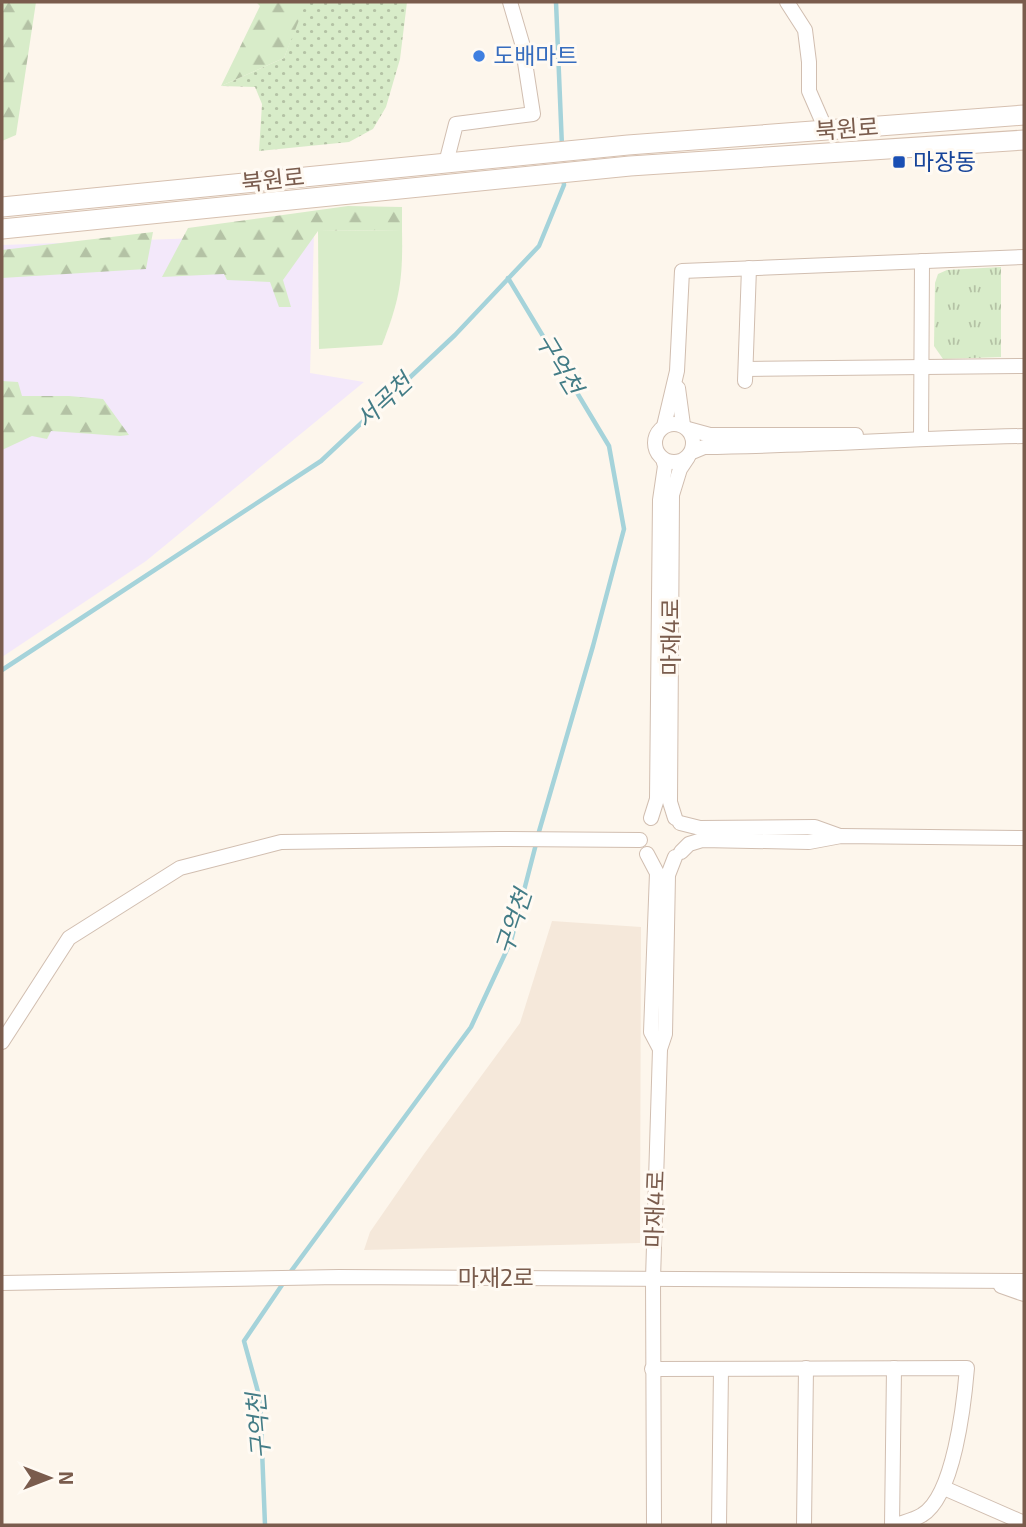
<svg xmlns="http://www.w3.org/2000/svg" width="1026" height="1527" font-family="'Exo 2','Noto Sans KR',sans-serif">
<defs>
<pattern id="grass-dots" width="8" height="8" patternUnits="userSpaceOnUse" patternTransform="scale(1.75)"><rect width="8" height="8" fill="#d8ecc9"/><path d="M2 2h.1M6 6h.1" fill="none" stroke="#b4c2a5" stroke-width="1.8" stroke-linecap="round"/></pattern>
<pattern id="forest-firs" width="22" height="20" patternUnits="userSpaceOnUse" patternTransform="scale(1.75)"><rect width="22" height="20" fill="#d8ecc9"/><path d="M5 1l3.5 6h-7zM16 11l3.5 6h-7z" fill="#b4c2a5"/></pattern>
<pattern id="park-tufts" width="24" height="20" patternUnits="userSpaceOnUse" patternTransform="scale(1.75)"><rect width="24" height="20" fill="#d8ecc9"/><path d="M3 7l-1-3M5 7V3M7 7l1-3M15 17l-1-3M17 17v-4M19 17l1-3" fill="none" stroke="#b4c2a5"/></pattern>
</defs>
<rect width="100%" height="100%" fill="#fdf6ec"/>
<path fill="#f5e8da" d="M 552,921 L 641,927 L 640,1243 L 364,1250 L 370,1232 L 424,1154 L 520,1023 Z"/>
<path fill="#f3e8fa" d="M 314,234 L 310,373 L 364,382 L 146,561 L 2,657 L 2,245 Z"/>
<path fill="url(#grass-dots)" d="M 305,2 L 407,2 L 400,59 L 386,107 L 373,129 L 349,142 L 259,151 L 262,104 L 255,87 L 221,86 L 284,58 Z"/>
<g fill="url(#forest-firs)">
<path d="M 2,2 L 36,2 L 16,135 L 2,141 Z"/>
<path d="M 256,2 L 305,2 L 305,5 L 284,58 L 221,86 L 260,6 Z"/>
<path d="M 348,206 L 402,207 L 402,230 L 318,231 L 283,280 L 291,307 L 279,307 L 270,282 L 227,280 L 224,274 L 162,277 L 188,228 Z"/>
<path d="M 153,232 L 146,269 L 2,278 L 2,250 Z"/>
<path d="M 2,381 L 18,382 L 22,396 L 69,396 L 103,399 L 129,435 L 120,436 L 51,431 L 47,439 L 32,436 L 2,450 Z"/>
</g>
<path fill="url(#park-tufts)" d="M 1001,267 L 1001,357 L 943,359 L 934,346 L 935,283 L 938,274 L 947,270 Z"/>
<path fill="#d8ecc9" d="M 402,230 C 403,279 400,299 382,345 L 319,349 L 318,231 Z"/>
<g fill="none" stroke-linecap="round" stroke-linejoin="round">
<g stroke="#a5d3da" stroke-width="4.5">
<path d="M 556,2 L 562,147"/>
<path d="M 508,278 L 609,446 L 624,529 L 593,646 L 538,835"/>
<path d="M 2,670 L 321,461 L 455,335 L 539,246 L 564,185 L 563,176"/>
<path d="M 289,1274 L 471,1027 L 511,941 L 536,844"/>
<path d="M 265,1525 L 260,1399 L 244,1341 L 284,1282"/>
</g>
<g stroke="#d1beb0" stroke-width="16">
<g id="street">
<path d="M 787,2 L 805,30 L 809,62 L 809,91 L 826,130"/>
<path d="M 446,163 L 456,124 L 533,114 L 522,43 L 510,2"/>
<path d="M 746,369 L 1024,366"/>
<path d="M 745,381 L 749,268"/>
<path d="M 678,388 L 683,425"/>
<circle cx="674" cy="443" r="19"/>
<path d="M 664,426 L 677,371 L 682,271 L 1024,257"/>
<path d="M 688,429 L 710,435 L 856,435"/>
<path d="M 921,438 L 922,261"/>
<path d="M 692,452 L 704,447 C 811,446 917,438 1024,436"/>
<path d="M 651,818 L 657,799 L 660,500 L 665,466 L 663,459"/>
<path d="M 675,818 L 670,802 L 672,495 L 680,469 L 688,457"/>
<path d="M 680,823 L 700,828 L 815,827 L 840,836"/>
<path d="M 681,852 L 689,844 L 702,840 L 809,842 L 841,836 L 1024,838"/>
<path d="M 647,854 L 657,873 L 651,1032 L 660,1049"/>
<path d="M 2,1042 L 69,938 L 180,868 L 281,842 L 499,839 L 640,840"/>
<path d="M 2,1283 L 339,1277 L 1024,1281"/>
<path d="M 1001,1286 L 1024,1294"/>
<path d="M 652,1369 L 967,1368 C 964,1404 954,1496 922,1515 C 914,1520 904,1522 896,1525"/>
<path d="M 944,1488 L 1024,1523"/>
<path d="M 654,1525 L 653,1279 L 660,1049 L 665,1034 L 668,875 L 675,857"/>
<path d="M 719,1525 L 721,1369"/>
<path d="M 804,1525 L 806,1368"/>
<path d="M 892,1525 L 894,1368"/>
</g>
</g>
<g stroke="#d6c0b0" stroke-width="21">
<g id="secondary">
<path d="M 2,207 L 628,145 L 1024,115"/>
<path d="M 2,229 L 630,166 L 1024,140"/>
<path d="M 1024,1525 L 1024,1524"/>
</g>
</g>
<use href="#street" stroke="#fff" stroke-width="14"/>
<use href="#secondary" stroke="#fff" stroke-width="19"/>
</g>
<circle fill="#3f7fe0" stroke="#fffaf3" stroke-width="2.5" cx="479" cy="56" r="7"/>
<rect fill="#1a4fb4" stroke="#fffaf3" stroke-width="2.5" x="892" y="155" width="14" height="14" rx="3.5"/>
<g text-anchor="middle" stroke-width="6" stroke-linejoin="round" paint-order="stroke">
<g font-size="23" fill="#366cbe" stroke="#fffaf3" text-anchor="start">
<text x="493" y="64">도배마트</text>
</g>
<g font-size="23" fill="#7a5c4d" stroke="#fffaf3">
<text transform="translate(847 129) rotate(-4)" y="8">북원로</text>
<text transform="translate(273 180) rotate(-6)" y="8">북원로</text>
<text transform="translate(671 637) rotate(-90)" y="8">마재4로</text>
<text transform="translate(655 1209) rotate(-88)" y="8">마재4로</text>
<text x="496" y="1286">마재2로</text>
</g>
<g font-size="23" fill="#164399" stroke="#fffaf3" text-anchor="start">
<text x="913" y="170">마장동</text>
</g>
<g font-size="24" font-style="italic" fill="#437c86" stroke="#fffaf3">
<text transform="translate(559 364) rotate(59)" y="8">구억천</text>
<text transform="translate(384 401) rotate(-43)" y="8">서곡천</text>
<text transform="translate(514 922) rotate(-72)" y="8">구억천</text>
<text transform="translate(259 1426) rotate(-95)" y="8">구억천</text>
</g>
</g>
<rect width="1026" height="1527" fill="none" stroke="#7a5c4d" stroke-width="7"/>
<g transform="translate(49 1478) rotate(90)" stroke="#fffaf3" stroke-width="5" paint-order="stroke">
<path d="M0-5L12 26L0 18L-12 26Z" fill="#7a5c4d"/>
<text y="-10" font-size="19" font-weight="bold" text-anchor="middle" fill="#7a5c4d">N</text>
</g>
</svg>
